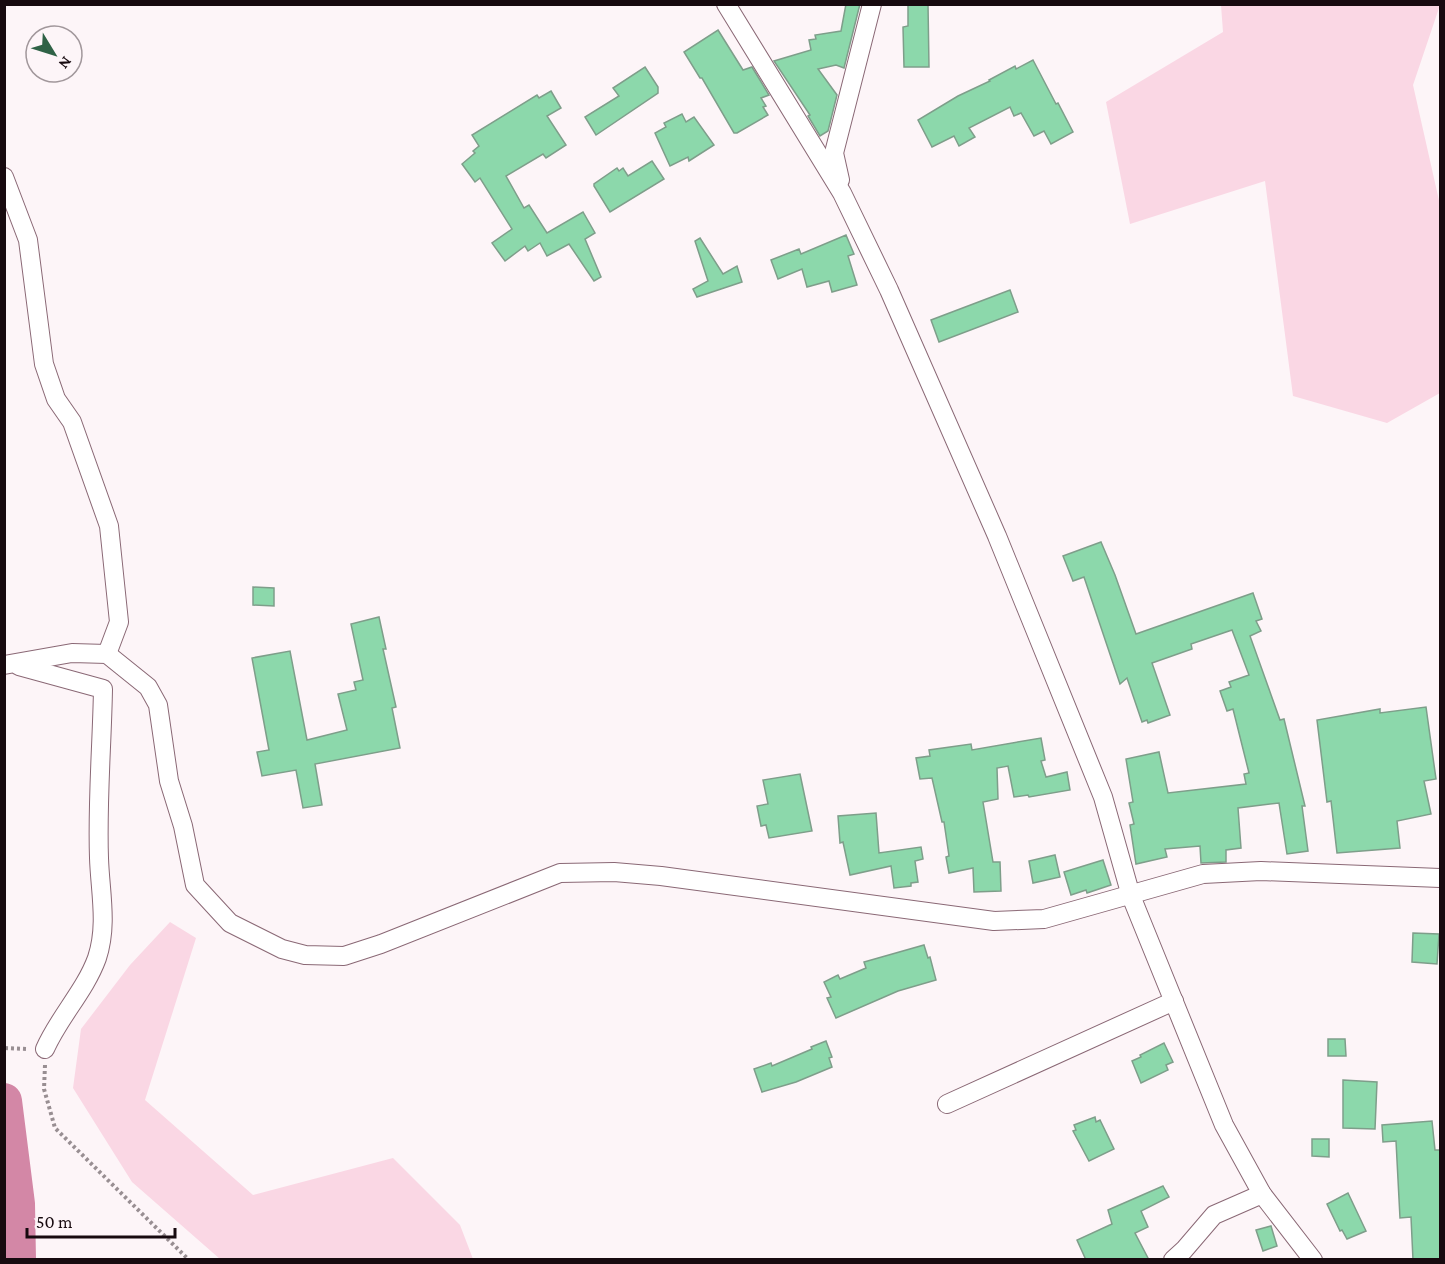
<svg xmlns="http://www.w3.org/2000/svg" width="1445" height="1264" font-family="'Crimson Pro',serif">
<rect width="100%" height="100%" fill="#fdf5f8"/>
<g fill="#fad7e4">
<path d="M 1221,5 L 1440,5 L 1413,85 L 1440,205 L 1440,393 L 1387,423 L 1293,396 L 1265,181 L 1130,224 L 1106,102 L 1223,32 Z"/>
<path d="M 170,922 L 196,938 L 145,1100 L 253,1195 L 393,1158 L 460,1225 L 473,1259 L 220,1259 L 132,1182 L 73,1088 L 81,1029 L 130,965 Z"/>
</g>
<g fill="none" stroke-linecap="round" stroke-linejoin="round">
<path stroke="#d387a6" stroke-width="36" d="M 4,1101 L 17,1204 L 18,1260"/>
</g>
<g fill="#8cd8ab" stroke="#7e9e8a" stroke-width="1.5">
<path d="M 846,4 L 860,4 L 844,68 L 836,65 L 818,69 L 837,95 L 828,131 L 820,136 L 808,116 L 810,115 L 774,61 L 811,50 L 809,40 L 816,39 L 815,35 L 841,31 Z"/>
<path d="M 908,4 L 928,4 L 929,67 L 904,67 L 903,27 L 908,26 Z"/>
<path d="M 718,30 L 743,70 L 752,67 L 769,95 L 761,98 L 766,106 L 763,107 L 768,115 L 737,133 L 734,133 L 702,78 L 700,78 L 684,52 Z"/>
<path d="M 1033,60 L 1056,104 L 1058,103 L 1073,132 L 1051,144 L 1044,131 L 1034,136 L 1021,113 L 1014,116 L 1010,107 L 969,128 L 975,137 L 959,146 L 954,136 L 932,147 L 918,120 L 958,96 L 990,81 L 989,80 L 1015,66 L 1016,69 Z"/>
<path d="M 645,67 L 658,87 L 658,93 L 596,135 L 585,117 L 619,96 L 613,88 Z"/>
<path d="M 551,91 L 561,108 L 547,116 L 566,145 L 546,158 L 543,154 L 506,176 L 524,208 L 529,205 L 547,233 L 583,212 L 595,233 L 585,239 L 601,277 L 594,281 L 569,244 L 547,256 L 540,243 L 528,251 L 525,246 L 505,261 L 492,243 L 512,229 L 480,178 L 475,182 L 462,164 L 475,153 L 473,151 L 479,146 L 472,135 L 537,95 L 539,98 Z"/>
<path d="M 682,114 L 686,122 L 694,117 L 714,145 L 689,161 L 688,157 L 670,166 L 655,133 L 666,127 L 664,123 Z"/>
<path d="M 652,161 L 664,179 L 610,212 L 594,186 L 594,184 L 617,168 L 619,171 L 623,168 L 628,176 Z"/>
<path d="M 846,235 L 854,254 L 848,256 L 857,285 L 832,292 L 829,281 L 807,287 L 802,269 L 778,279 L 771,260 L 799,249 L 801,254 Z"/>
<path d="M 700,238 L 723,274 L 737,266 L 742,282 L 697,297 L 693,289 L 708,281 L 695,241 Z"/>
<path d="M 1010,290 L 1018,312 L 939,342 L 931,320 Z"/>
<path d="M 1101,542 L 1115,575 L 1136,634 L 1253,593 L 1262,619 L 1256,621 L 1261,631 L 1250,636 L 1280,720 L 1284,719 L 1305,806 L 1302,806 L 1308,851 L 1287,854 L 1279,803 L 1238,808 L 1241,848 L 1226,850 L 1226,862 L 1201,863 L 1200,846 L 1165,849 L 1167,857 L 1136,864 L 1130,825 L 1134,824 L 1129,803 L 1133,802 L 1126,759 L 1159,752 L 1168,793 L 1246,784 L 1244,774 L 1249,773 L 1233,709 L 1227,711 L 1220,691 L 1231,687 L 1229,682 L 1249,675 L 1232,630 L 1191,644 L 1192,649 L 1152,663 L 1170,715 L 1148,723 L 1147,720 L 1142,722 L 1127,678 L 1120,684 L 1084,577 L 1073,581 L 1063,556 Z"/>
<path d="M 253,587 L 274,588 L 274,606 L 253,605 Z"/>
<path d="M 379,617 L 386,649 L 383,649 L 396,707 L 392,708 L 400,748 L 315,764 L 322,805 L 303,808 L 296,770 L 262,776 L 257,752 L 269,750 L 252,658 L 290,651 L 307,740 L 347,730 L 338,694 L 356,690 L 354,682 L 363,680 L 351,624 Z"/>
<path d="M 1426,707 L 1436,779 L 1424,781 L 1431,814 L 1397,821 L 1400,848 L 1337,853 L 1331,801 L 1327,802 L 1317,720 L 1380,709 L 1380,713 Z"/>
<path d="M 1041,738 L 1045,760 L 1041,761 L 1046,777 L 1067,772 L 1070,790 L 1029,797 L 1028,795 L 1014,797 L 1008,766 L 997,768 L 998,799 L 983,802 L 993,862 L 1000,862 L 1001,891 L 974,892 L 973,868 L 949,873 L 946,857 L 949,856 L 944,822 L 942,822 L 932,778 L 920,779 L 916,758 L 930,756 L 929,750 L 971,744 L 972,750 Z"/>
<path d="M 800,774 L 812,831 L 769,838 L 766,825 L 761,826 L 757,806 L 768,804 L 763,780 Z"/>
<path d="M 876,813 L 879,853 L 921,847 L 923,859 L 915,861 L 918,882 L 911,883 L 911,886 L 894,888 L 891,866 L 850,875 L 843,842 L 840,843 L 838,816 Z"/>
<path d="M 1055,855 L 1060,877 L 1033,883 L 1029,861 Z"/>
<path d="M 1103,860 L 1111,885 L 1087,893 L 1086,890 L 1071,895 L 1064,872 Z"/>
<path d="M 1413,933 L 1439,934 L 1437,964 L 1412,962 Z"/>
<path d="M 924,945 L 928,958 L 930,957 L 936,980 L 898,991 L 836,1018 L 827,998 L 831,997 L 824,982 L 838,975 L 840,979 L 866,968 L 864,962 Z"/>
<path d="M 1328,1039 L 1345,1039 L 1346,1056 L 1328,1056 Z"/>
<path d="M 826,1041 L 832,1057 L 829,1058 L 832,1067 L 796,1082 L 762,1092 L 754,1069 L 771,1063 L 772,1066 L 812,1049 L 811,1047 Z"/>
<path d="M 1164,1043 L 1173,1062 L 1166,1065 L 1168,1070 L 1141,1083 L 1132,1061 L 1141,1057 L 1140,1055 Z"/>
<path d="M 1343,1080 L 1377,1082 L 1375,1129 L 1343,1128 Z"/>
<path d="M 1095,1117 L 1096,1122 L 1100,1120 L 1114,1149 L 1089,1161 L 1073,1131 L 1076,1130 L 1074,1125 Z"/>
<path d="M 1432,1121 L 1435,1150 L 1440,1150 L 1440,1260 L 1413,1260 L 1411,1217 L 1400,1218 L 1396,1141 L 1383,1142 L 1382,1125 Z"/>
<path d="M 1312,1139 L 1329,1139 L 1329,1157 L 1312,1156 Z"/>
<path d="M 1163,1186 L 1169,1197 L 1141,1211 L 1148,1227 L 1135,1233 L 1149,1260 L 1086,1260 L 1077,1240 L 1112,1224 L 1108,1210 Z"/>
<path d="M 1348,1193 L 1366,1231 L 1347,1239 L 1342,1230 L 1340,1231 L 1327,1204 Z"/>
<path d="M 1271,1226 L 1277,1246 L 1263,1251 L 1256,1230 Z"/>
</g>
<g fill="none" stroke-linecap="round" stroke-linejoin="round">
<g stroke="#8a6875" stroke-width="20">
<g id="street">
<path d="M 726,4 L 842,193 L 889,290 L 997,536 L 1103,797 L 1131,896 L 1224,1125 L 1262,1194 L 1313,1260"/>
<path d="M 4,177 L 28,240 L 44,364 L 56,399 L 72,422 L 109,526 L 119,622 L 107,654"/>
<path d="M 840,180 L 834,153 L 872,4"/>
<path d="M 4,665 L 72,653 L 107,654 L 148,687 L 158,705 L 169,781 L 183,826 L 195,885 L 230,923 L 282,949 L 305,955 L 344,956 L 381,944 L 560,873 L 614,872 L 661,876 L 994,921 L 1044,919 L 1203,874 L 1261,871 L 1440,878"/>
<path d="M 19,666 L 103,689 C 102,745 97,802 99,858 C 100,891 108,925 97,958 C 85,991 59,1017 45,1049"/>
<path d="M 947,1104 L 1174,1001"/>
<path d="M 1173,1260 L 1184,1250 L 1214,1215 L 1262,1194"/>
</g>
</g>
<g stroke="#988e92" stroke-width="4" stroke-dasharray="3 3" stroke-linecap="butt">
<path d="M 5,1048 L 27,1049"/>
<path d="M 45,1065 L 44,1089 L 55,1128 L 189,1260"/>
</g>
<use href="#street" stroke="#fff" stroke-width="18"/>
</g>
<rect width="1445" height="1264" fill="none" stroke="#170a0f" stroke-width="12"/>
<g transform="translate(54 54) rotate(128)"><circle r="28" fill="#fdf5f8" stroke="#a1979b" stroke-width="1.5"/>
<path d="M0-4.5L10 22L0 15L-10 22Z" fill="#2f6246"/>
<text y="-9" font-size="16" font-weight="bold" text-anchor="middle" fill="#170a0f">N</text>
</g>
<path d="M27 1228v9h148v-9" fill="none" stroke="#170a0f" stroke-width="3"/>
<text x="36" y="1228" font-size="18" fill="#170a0f" stroke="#fdf5f8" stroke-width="4.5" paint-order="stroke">50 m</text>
</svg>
